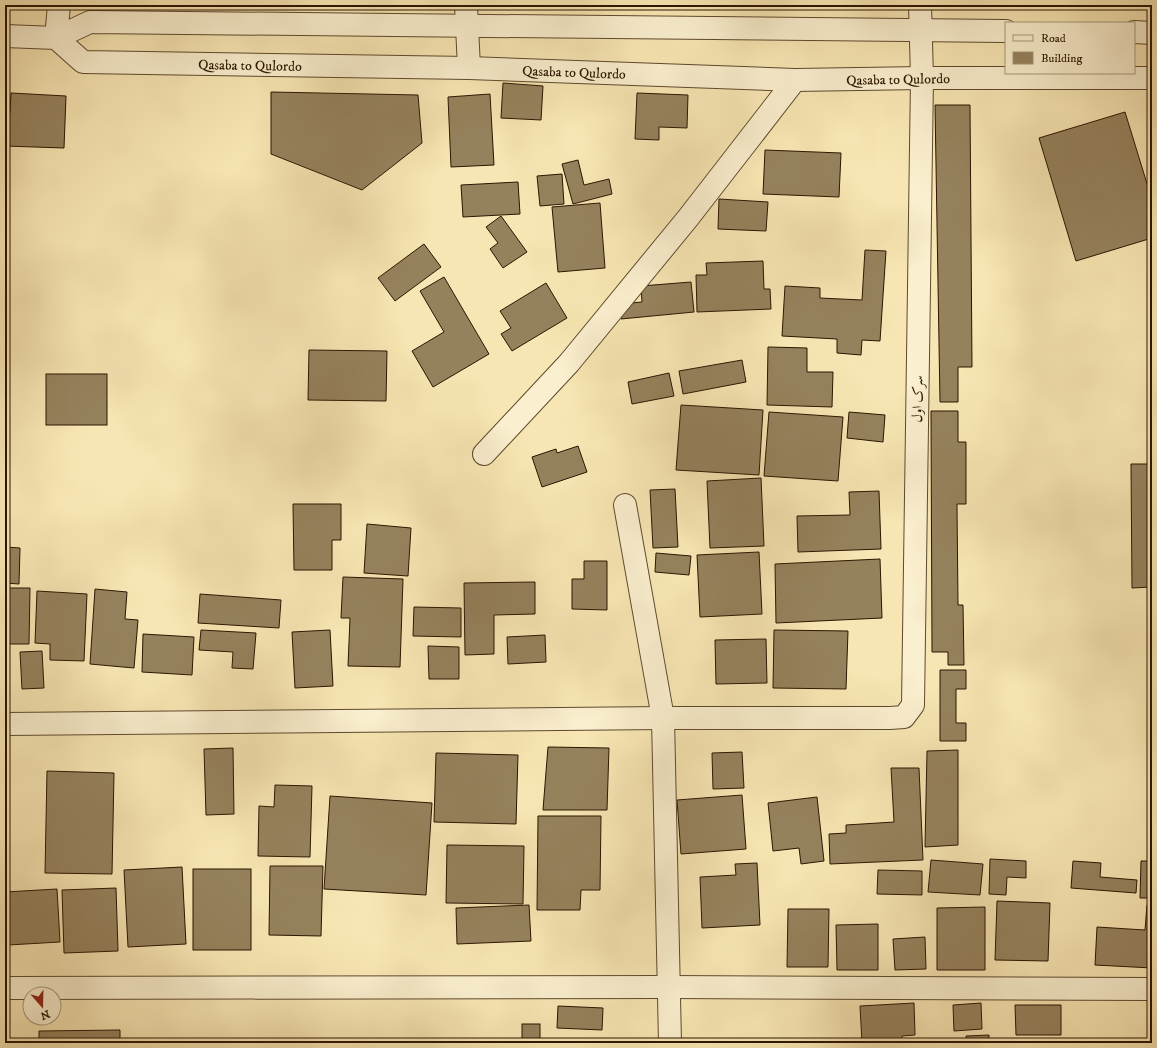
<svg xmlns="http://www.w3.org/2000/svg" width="1157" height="1048" font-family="'IM FELL DW Pica',Amiri,serif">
<rect width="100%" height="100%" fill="#f7e6b3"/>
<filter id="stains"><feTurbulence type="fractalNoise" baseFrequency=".005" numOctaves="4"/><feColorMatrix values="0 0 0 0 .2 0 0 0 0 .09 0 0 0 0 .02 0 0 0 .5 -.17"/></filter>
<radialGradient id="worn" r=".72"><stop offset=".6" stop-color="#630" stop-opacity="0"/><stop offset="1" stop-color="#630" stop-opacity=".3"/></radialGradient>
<g fill="#95825d" stroke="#2b1500">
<path d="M 503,83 L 543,86 L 541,120 L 501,118 Z"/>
<path d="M 271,92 L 418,95 L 422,143 L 362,190 L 271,154 Z"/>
<path d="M 11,93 L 66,96 L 64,148 L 5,146 L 5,113 L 10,113 Z"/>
<path d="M 637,93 L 688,95 L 687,128 L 659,127 L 659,140 L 635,139 Z"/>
<path d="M 490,94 L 494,165 L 451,167 L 448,97 Z"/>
<path d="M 935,105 L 970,105 L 972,367 L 958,367 L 958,402 L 940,402 Z"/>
<path d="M 1125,112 L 1152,200 L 1152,238 L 1076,261 L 1039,138 Z"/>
<path d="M 765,150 L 841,153 L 839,197 L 763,194 Z"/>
<path d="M 578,160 L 584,185 L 609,179 L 612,194 L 573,204 L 562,164 Z"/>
<path d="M 562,174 L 564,204 L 540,206 L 537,176 Z"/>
<path d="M 518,182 L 520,214 L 463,217 L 461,185 Z"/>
<path d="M 719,199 L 768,202 L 766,231 L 718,229 Z"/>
<path d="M 600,203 L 605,268 L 558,272 L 552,207 Z"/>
<path d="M 501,216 L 527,252 L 503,268 L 490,249 L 498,243 L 486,227 Z"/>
<path d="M 424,244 L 441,267 L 395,301 L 378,278 Z"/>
<path d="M 865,250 L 886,251 L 880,341 L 862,340 L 861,355 L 837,353 L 837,339 L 782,336 L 785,286 L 820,288 L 820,298 L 862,300 Z"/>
<path d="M 763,261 L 764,289 L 770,289 L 771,309 L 697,312 L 696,275 L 707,275 L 706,263 Z"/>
<path d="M 444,277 L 489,354 L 433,387 L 412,351 L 444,332 L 420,291 Z"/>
<path d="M 691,282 L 694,312 L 621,319 L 619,304 L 642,302 L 641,286 Z"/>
<path d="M 546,283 L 567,318 L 512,351 L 501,334 L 511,328 L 500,311 Z"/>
<path d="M 768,347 L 807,348 L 807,372 L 833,372 L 832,407 L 767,405 Z"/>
<path d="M 309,350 L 387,351 L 386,401 L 308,400 Z"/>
<path d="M 742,360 L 746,382 L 683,394 L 679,371 Z"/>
<path d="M 669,373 L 674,396 L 632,404 L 628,382 Z"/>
<rect x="46" y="374" width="61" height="51"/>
<path d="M 681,405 L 763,410 L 759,475 L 676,470 Z"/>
<path d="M 931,411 L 958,411 L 958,442 L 966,442 L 966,504 L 957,504 L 958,605 L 963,605 L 964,665 L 948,665 L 948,652 L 932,652 Z"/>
<path d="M 769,412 L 843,417 L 838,481 L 764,476 Z"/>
<path d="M 849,412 L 885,415 L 883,442 L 847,438 Z"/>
<path d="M 578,446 L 587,472 L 542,487 L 532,457 L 556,449 L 557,453 Z"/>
<path d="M 1131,464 L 1152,464 L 1152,587 L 1132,588 Z"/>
<path d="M 761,478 L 764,546 L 710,548 L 707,481 Z"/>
<path d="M 675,489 L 678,547 L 653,548 L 650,490 Z"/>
<path d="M 879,491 L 881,549 L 798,552 L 797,516 L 850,515 L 849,492 Z"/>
<path d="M 293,504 L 341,504 L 341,540 L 332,540 L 332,570 L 294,570 Z"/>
<path d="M 367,524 L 411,528 L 408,576 L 364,573 Z"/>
<path d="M 5,547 L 20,548 L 19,584 L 5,583 Z"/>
<path d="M 759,552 L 762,614 L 700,617 L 697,555 Z"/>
<path d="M 656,553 L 691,556 L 689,575 L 655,572 Z"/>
<path d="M 880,559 L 882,618 L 776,623 L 775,564 Z"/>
<path d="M 584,561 L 607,561 L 607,610 L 572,609 L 572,579 L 584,579 Z"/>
<path d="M 343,577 L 403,579 L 400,667 L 348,666 L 350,618 L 341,618 Z"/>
<path d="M 535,582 L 535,614 L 494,615 L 494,654 L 465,655 L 464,583 Z"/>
<path d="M 5,588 L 30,588 L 29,644 L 5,644 Z"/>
<path d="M 95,589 L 127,592 L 125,619 L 138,620 L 134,668 L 90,664 Z"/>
<path d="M 37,591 L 87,594 L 84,661 L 50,660 L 50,644 L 35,643 Z"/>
<path d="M 200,594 L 281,600 L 279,628 L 198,623 Z"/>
<path d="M 414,607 L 461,608 L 461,637 L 413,636 Z"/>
<path d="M 201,630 L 256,633 L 253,669 L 232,668 L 233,652 L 199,650 Z"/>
<path d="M 330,630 L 333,686 L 295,688 L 292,632 Z"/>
<path d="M 774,630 L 848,631 L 846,689 L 773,688 Z"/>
<path d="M 143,634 L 194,637 L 192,675 L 142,672 Z"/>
<path d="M 545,635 L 546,662 L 508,664 L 507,637 Z"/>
<path d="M 766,639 L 767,683 L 716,684 L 715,640 Z"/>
<path d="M 428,646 L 459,647 L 459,679 L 429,679 Z"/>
<path d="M 42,651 L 44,688 L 22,689 L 20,652 Z"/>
<path d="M 940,670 L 966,670 L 966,689 L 956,689 L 956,723 L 966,723 L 966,741 L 940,741 Z"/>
<path d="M 548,747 L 609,748 L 607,810 L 543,810 Z"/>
<path d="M 233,748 L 234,814 L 206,815 L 204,749 Z"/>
<path d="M 958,750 L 958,845 L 925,847 L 927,751 Z"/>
<path d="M 742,752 L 744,788 L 713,789 L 712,753 Z"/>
<path d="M 436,753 L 518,755 L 516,824 L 434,822 Z"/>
<path d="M 891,768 L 919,768 L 923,860 L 830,864 L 829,834 L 846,833 L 846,825 L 894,822 Z"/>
<path d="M 47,771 L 114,773 L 112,874 L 45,873 Z"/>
<path d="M 275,785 L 312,786 L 310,857 L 258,856 L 259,806 L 274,807 Z"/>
<path d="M 742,795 L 746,849 L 681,854 L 677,800 Z"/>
<path d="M 330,796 L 432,803 L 426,895 L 324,889 Z"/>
<path d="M 817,797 L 824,861 L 801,864 L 799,848 L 773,851 L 768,803 Z"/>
<path d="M 538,816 L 601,816 L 600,890 L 581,890 L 580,910 L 537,910 Z"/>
<path d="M 447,845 L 524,846 L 523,904 L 446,903 Z"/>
<path d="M 990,859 L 1026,861 L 1026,878 L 1007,877 L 1006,895 L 989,894 Z"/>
<path d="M 931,860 L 983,864 L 980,895 L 928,892 Z"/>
<path d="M 1073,861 L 1101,863 L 1100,877 L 1137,880 L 1136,893 L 1071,888 Z"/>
<path d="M 1141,861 L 1152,861 L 1152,898 L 1140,898 Z"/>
<path d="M 757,863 L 760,925 L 702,928 L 700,877 L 736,875 L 735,864 Z"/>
<path d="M 270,866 L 323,866 L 321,936 L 269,935 Z"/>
<path d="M 182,867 L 186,944 L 128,947 L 124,870 Z"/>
<rect x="193" y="869" width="58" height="81"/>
<path d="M 878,870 L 922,871 L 922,895 L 877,894 Z"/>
<path d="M 116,888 L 118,951 L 64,953 L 62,890 Z"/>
<path d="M 57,889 L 60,942 L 8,945 L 5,892 Z"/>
<path d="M 997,901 L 1050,903 L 1048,961 L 995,960 Z"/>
<path d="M 529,905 L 531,941 L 457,944 L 456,908 Z"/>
<path d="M 1147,905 L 1152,905 L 1152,968 L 1095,965 L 1097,927 L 1145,930 Z"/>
<path d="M 985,907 L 985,970 L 937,970 L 937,908 Z"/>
<path d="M 788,909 L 829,909 L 828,967 L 787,967 Z"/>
<path d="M 878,924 L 878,970 L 837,970 L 836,925 Z"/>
<path d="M 925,937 L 926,969 L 895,970 L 893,939 Z"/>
<path d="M 914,1003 L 915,1035 L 902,1036 L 902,1043 L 862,1043 L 860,1006 Z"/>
<path d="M 981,1003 L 982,1029 L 954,1031 L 953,1005 Z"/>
<path d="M 1015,1005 L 1061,1005 L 1061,1035 L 1016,1035 Z"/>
<path d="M 558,1006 L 603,1008 L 602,1030 L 557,1028 Z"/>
<rect x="522" y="1024" width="18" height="19"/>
<path d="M 120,1030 L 120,1043 L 39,1043 L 39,1031 Z"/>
<path d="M 989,1035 L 989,1043 L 966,1043 L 966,1036 Z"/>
</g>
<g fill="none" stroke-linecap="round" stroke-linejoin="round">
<g stroke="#5e492d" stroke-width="24">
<g id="minor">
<path d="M 466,5 L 469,68"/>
<path d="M 1134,32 L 1152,33"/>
<path d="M 5,36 L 56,38 L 83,62 L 469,68 L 795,80 L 922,78 L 1152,78"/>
<path d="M 56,38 L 90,22 L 1006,31"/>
<path d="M 56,38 L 59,5"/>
<path d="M 484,454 L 569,363 L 688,218 L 795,80"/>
<path d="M 625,505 L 663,718 L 670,1043"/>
<path d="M 5,724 L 663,718 L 890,718 L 904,717 L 913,705 L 922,78 L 920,5"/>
<path d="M 5,988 L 669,987 L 1152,989"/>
</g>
</g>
<use href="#minor" stroke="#faefce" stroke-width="22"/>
</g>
<g text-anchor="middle" stroke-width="3" stroke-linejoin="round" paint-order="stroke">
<g font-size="14" fill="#2b1500" stroke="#faefce">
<text transform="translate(250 65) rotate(1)" y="5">Qasaba to Qulordo</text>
<text transform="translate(574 72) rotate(2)" y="5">Qasaba to Qulordo</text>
<text transform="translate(898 79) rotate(-1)" y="5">Qasaba to Qulordo</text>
<text transform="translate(917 399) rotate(-89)" y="5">سرک اول</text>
</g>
</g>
<rect width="1157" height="1048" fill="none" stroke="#f7e6b3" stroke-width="20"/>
<rect x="6" y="6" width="1145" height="1036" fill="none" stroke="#2b1500" stroke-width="2"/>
<rect x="10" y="10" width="1137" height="1028" fill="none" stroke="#2b1500"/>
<rect x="1005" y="22" width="130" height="52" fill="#faefce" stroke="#a7987c"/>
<rect x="1013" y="35" width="20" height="6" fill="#faefce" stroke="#a7987c"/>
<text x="1041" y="42" font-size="12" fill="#2b1500">Road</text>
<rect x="1013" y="52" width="20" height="12" fill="#95825d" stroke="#a7987c"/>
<text x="1041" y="62" font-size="12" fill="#2b1500">Building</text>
<g transform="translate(42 1006) rotate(160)"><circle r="19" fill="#faefce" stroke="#a7987c"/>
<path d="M0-3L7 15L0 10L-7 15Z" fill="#8f2418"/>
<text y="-6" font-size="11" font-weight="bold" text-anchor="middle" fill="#2b1500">N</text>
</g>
<rect width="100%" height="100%" filter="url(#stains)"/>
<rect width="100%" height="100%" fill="url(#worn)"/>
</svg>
